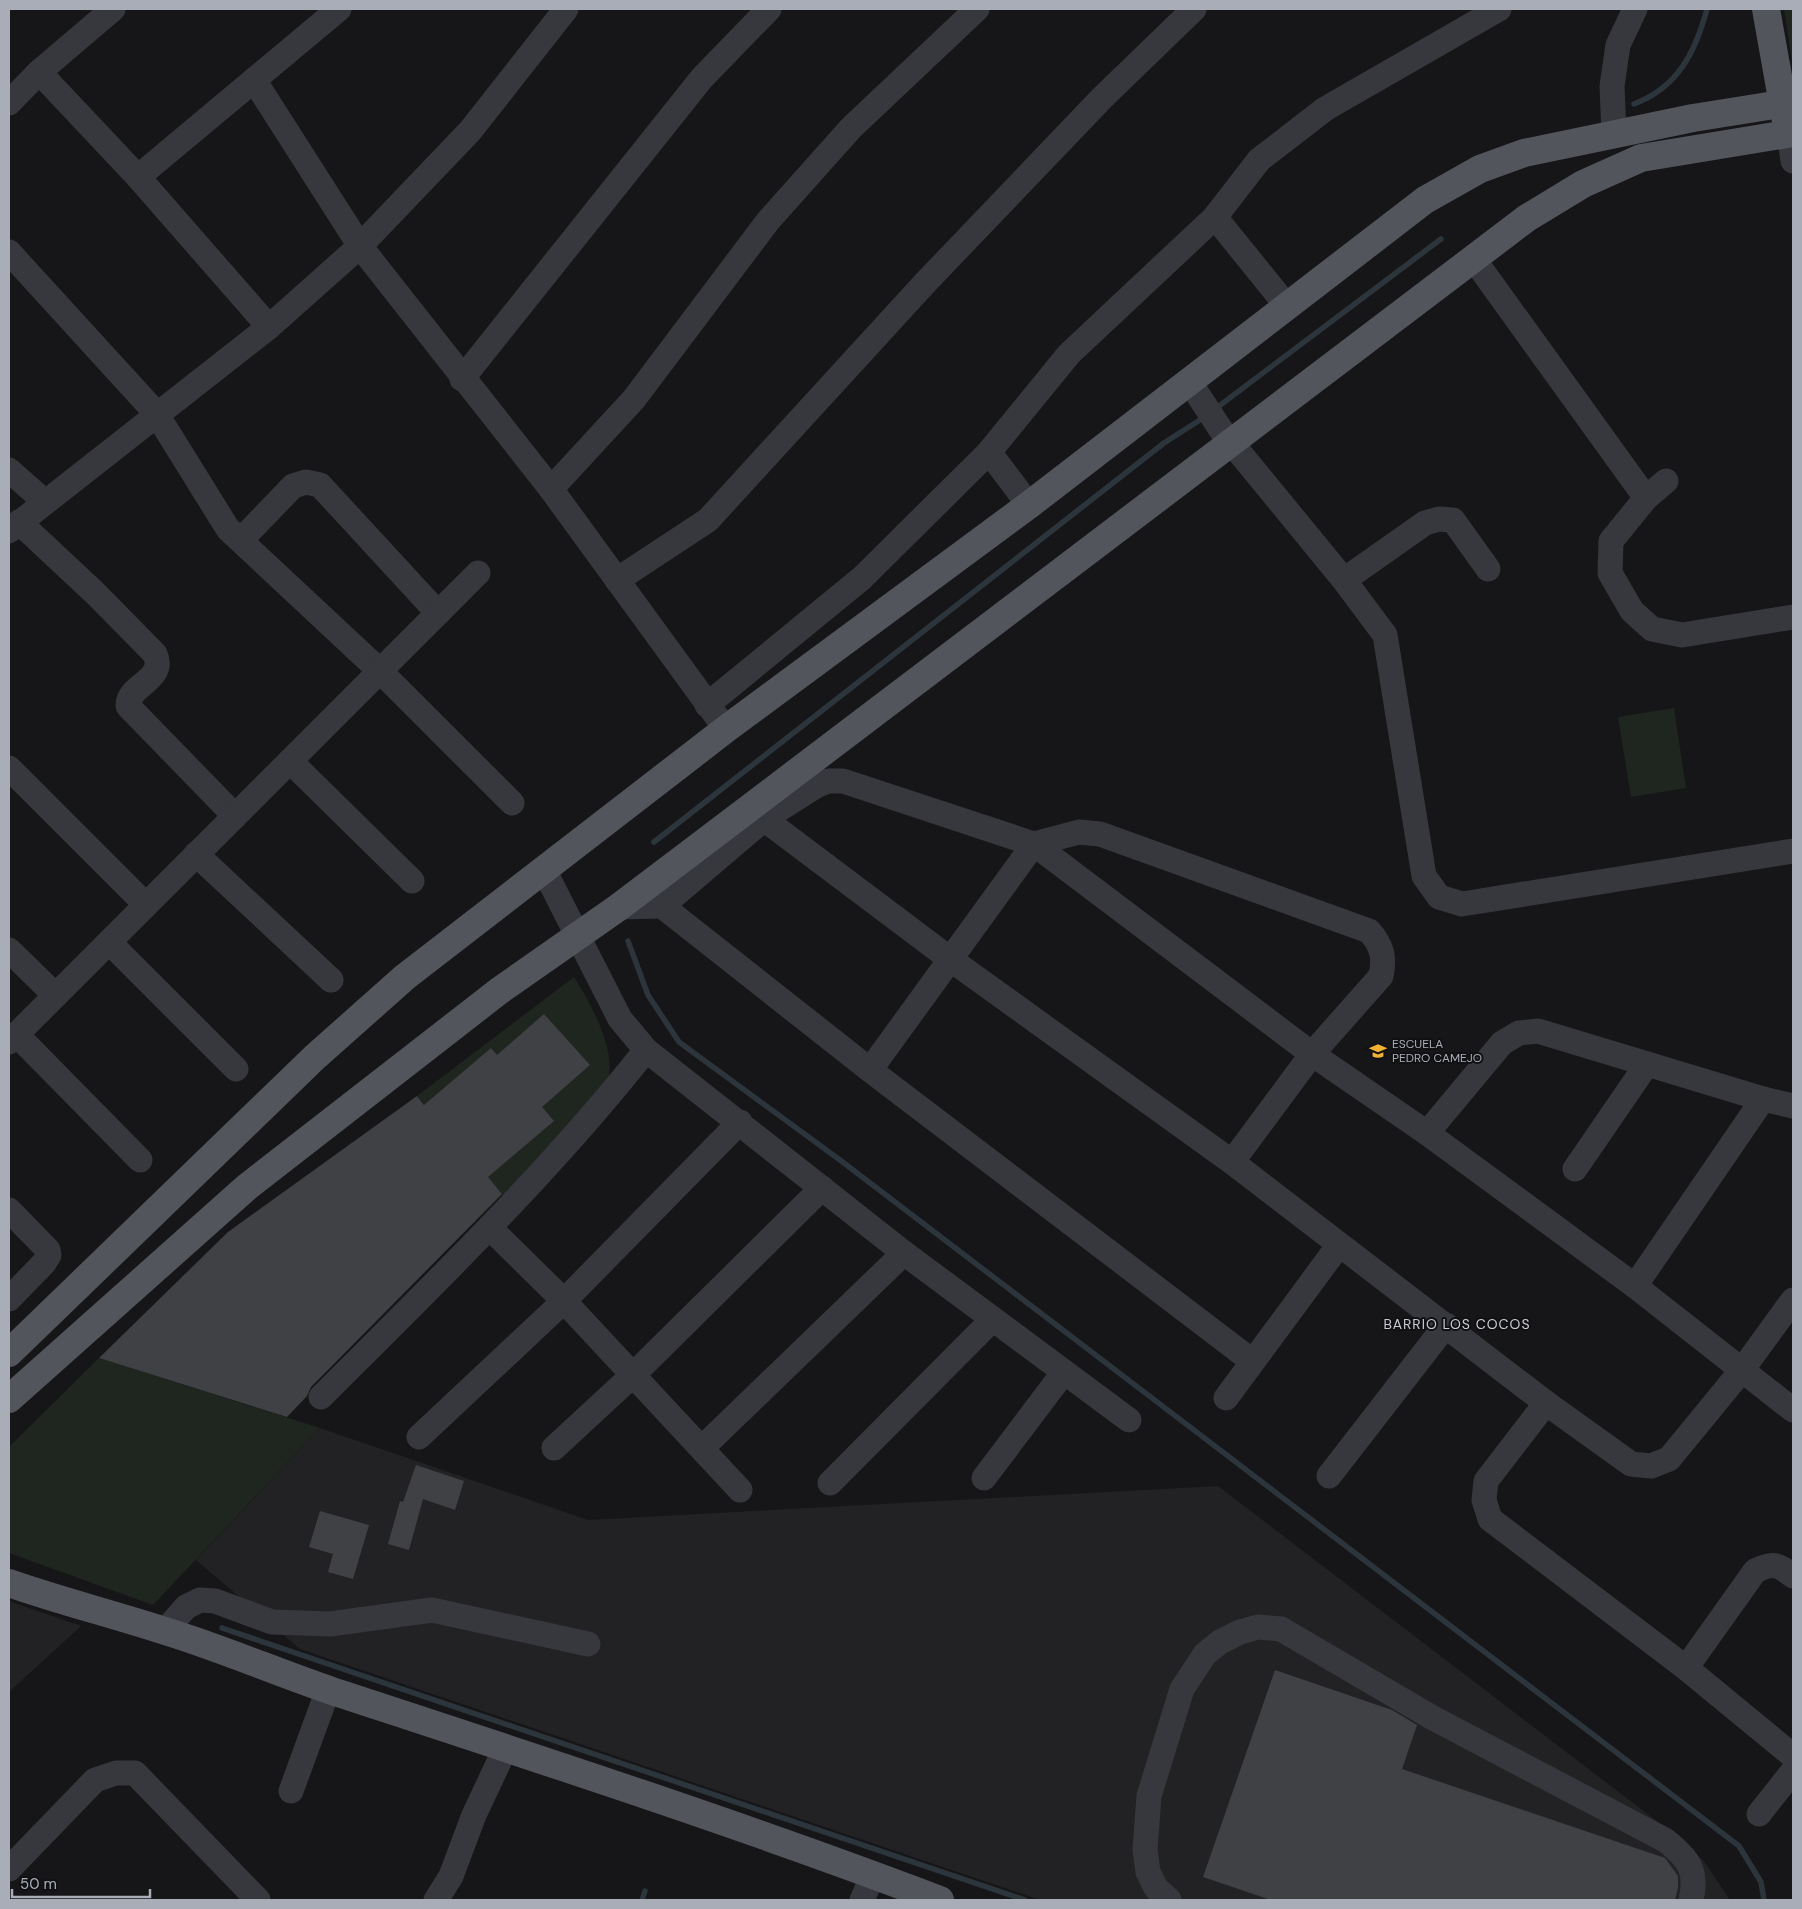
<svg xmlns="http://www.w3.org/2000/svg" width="1802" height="1909" font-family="'DM Sans',sans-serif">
<rect width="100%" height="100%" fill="#161618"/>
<g fill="#222225">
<path d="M 320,1428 L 588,1520 L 1218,1486 L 1658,1822 L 1704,1861 L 1730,1900 L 1040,1900 L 300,1649 L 196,1560 Z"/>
<path d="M 9,1601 L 81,1626 L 9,1692 Z"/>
</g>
<g fill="#1e261f">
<path d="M 1784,9 L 1793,9 L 1793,68 Z"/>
<path d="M 1674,708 L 1686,788 L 1631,797 L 1618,717 Z"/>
<path d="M 574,977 C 590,1002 614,1045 609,1076 C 608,1082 605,1088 603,1094 L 504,1196 L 417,1096 Z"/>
<path d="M 99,1358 L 320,1428 L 153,1605 L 9,1553 L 9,1447 Z"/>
</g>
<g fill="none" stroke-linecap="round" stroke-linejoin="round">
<g stroke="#2c353c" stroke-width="5.5">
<path d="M 1634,104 C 1678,87 1695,53 1707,9"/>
<path d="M 1215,409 L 1441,239"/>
<path d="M 654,842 L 1164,443 L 1206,416"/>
<path d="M 628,941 L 648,995 L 679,1042 L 840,1160 L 1739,1846 L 1761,1882 L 1764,1900"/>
<path d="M 222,1628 L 1025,1900"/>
<path d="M 642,1900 L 645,1891"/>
</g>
</g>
<g fill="#404145">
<path d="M 544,1014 L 590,1065 L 542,1107 L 554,1121 L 488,1177 L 502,1194 L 311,1387 L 307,1396 L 287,1417 L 99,1358 L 228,1232 L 417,1096 L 424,1105 L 491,1048 L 497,1055 Z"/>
<path d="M 416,1465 L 464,1481 L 455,1510 L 423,1499 L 409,1550 L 388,1544 L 400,1501 L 403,1502 Z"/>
<path d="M 320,1511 L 369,1525 L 353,1579 L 328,1572 L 333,1554 L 309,1547 Z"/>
<path d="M 1275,1670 L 1392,1710 L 1417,1725 L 1402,1769 L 1665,1858 L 1678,1876 L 1678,1888 L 1675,1900 L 1271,1900 L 1203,1877 Z"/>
</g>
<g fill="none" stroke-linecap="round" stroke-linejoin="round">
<g stroke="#37383d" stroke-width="25">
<path d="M 39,72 L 138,177 L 269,327"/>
<path d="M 254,80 L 360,246 L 551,489 L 717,717"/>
<path d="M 9,103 L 39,72 L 113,9"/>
<path d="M 1789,133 L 1793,161"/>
<path d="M 1614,134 L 1612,86 L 1618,45 L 1635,9"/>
<path d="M 138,177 L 339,9"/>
<path d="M 1215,217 L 1286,305"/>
<path d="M 9,252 L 156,413 L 228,529 L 380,671 L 512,803"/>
<path d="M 1473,258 L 1646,498"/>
<path d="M 462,379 L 702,78 L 769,9"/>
<path d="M 1189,381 L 1221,430 L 1344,580 L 1385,635 L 1424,876 L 1439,897 L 1462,904 L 1793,851"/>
<path d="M 989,452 L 1029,505"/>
<path d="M 9,470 L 44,501"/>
<path d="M 1666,481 L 1646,498 L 1611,541 L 1610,573 L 1632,611 L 1652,629 L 1682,635 L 1793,617"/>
<path d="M 551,489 L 634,399 L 768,221 L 851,128 L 977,9"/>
<path d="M 19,522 L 96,594 L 155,654 C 167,680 127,685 128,706 L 235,816"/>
<path d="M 9,531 L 269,327 L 360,246 L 470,131 L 566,9"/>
<path d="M 241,540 L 293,486 L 306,482 L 320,485 L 438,613"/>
<path d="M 617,580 L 708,520 L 925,283 L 1102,98 L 1194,9"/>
<path d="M 1344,580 L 1425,523 L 1439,519 L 1453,520 L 1488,569"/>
<path d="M 707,705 L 862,578 L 989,452 L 1069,354 L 1215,217 L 1259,160 L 1325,109 L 1499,9"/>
<path d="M 290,761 L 412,881"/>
<path d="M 9,768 L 146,905"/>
<path d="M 764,819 L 950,959 L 1232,1162 L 1546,1403 L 1631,1464 L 1651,1466 L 1669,1459 L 1742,1370 L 1793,1300"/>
<path d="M 196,854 L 331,980"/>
<path d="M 544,870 L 620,1019 L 646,1050 L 904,1253 L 1129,1420"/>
<path d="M 662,906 L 870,1070 L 1252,1361"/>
<path d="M 619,907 L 662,906 L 764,819 L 816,786 L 828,781 L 843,781 L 1034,844 L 1312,1054 L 1427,1133 L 1635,1286 L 1793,1410"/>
<path d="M 109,942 L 236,1069"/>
<path d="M 9,950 L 55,995"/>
<path d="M 16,1034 L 140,1160"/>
<path d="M 9,1042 L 478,573"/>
<path d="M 870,1070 L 1034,844 L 1079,832 L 1100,834 L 1369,931 C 1382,945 1385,958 1381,976 L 1312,1054 L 1232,1162"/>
<path d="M 1427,1133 L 1502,1043 L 1519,1033 L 1538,1031 L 1763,1099 L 1793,1106"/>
<path d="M 1575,1169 L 1647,1064"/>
<path d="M 9,1210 L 48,1250 L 49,1255 L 44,1263 L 9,1299"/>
<path d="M 490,1228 L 564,1301 L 740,1490"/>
<path d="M 1635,1286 L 1763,1099"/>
<path d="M 321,1397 C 433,1285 548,1174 646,1050"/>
<path d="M 1226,1398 L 1339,1245"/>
<path d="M 1546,1403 L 1486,1481 L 1484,1500 L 1490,1519 L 1686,1668 L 1793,1756"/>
<path d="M 419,1437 L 564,1301 L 740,1122"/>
<path d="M 554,1448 L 634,1374 L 822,1188"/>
<path d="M 702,1448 L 904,1253"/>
<path d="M 1329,1476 L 1446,1325"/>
<path d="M 984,1478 L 1064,1372"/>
<path d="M 830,1483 L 992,1320"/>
<path d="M 165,1631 L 186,1607 L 200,1600 L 215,1601 L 272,1622 L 330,1624 L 432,1610 L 588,1644"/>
<path d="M 1686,1668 L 1755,1571 C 1773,1562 1778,1564 1793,1576"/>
<path d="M 291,1791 L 328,1690"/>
<path d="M 1759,1814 L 1793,1771"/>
<path d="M 9,1869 L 95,1780 L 116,1773 L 135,1773 L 258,1900"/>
<path d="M 436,1900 L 451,1876 L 474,1815 L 506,1747"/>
<path d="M 862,1900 L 873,1875"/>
<path d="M 1169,1900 L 1156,1888 L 1148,1872 L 1145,1850 L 1149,1796 L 1182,1689 L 1205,1654 L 1220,1642 L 1240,1632 L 1258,1627 L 1281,1629 L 1433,1718 L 1665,1840 C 1688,1858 1698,1870 1691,1900"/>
</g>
<g stroke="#53555c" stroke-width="28">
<path d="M 1766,9 L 1786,121"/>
<path d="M 9,1353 L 315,1057 L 405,977 L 726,729 L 1029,505 L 1425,200 L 1480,169 L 1524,153 L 1693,118 L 1793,102"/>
<path d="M 9,1399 L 247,1187 L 499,991 L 619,907 L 1527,218 L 1583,184 L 1641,158 L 1793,133"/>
<path d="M 9,1583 C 60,1601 113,1614 165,1631 C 221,1648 276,1672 332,1691 C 536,1758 740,1824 940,1900"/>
</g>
</g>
<defs>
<g id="school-bare" transform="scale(1.35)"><path d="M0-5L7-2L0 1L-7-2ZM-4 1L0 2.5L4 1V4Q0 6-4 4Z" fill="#f2b134" stroke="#111113" stroke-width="2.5" paint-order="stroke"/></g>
</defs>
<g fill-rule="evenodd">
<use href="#school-bare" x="1378" y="1051"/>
</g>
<g text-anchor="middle" stroke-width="4" stroke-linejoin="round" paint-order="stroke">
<g font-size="12" fill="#a8adb8" stroke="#111113" text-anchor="start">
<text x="1392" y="1048">ESCUELA<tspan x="1392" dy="14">PEDRO CAMEJO</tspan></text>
</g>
<g font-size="14" letter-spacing="1" fill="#c9ccd4" stroke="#111113">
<text x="1457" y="1329">BARRIO LOS COCOS</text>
</g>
</g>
<rect width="1802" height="1909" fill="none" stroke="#a8adb8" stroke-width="20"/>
<path d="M12 1889v8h138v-8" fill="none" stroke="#a8adb8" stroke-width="2.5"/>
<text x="20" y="1889" font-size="15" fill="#a8adb8" stroke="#111113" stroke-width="4" paint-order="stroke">50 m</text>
</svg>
